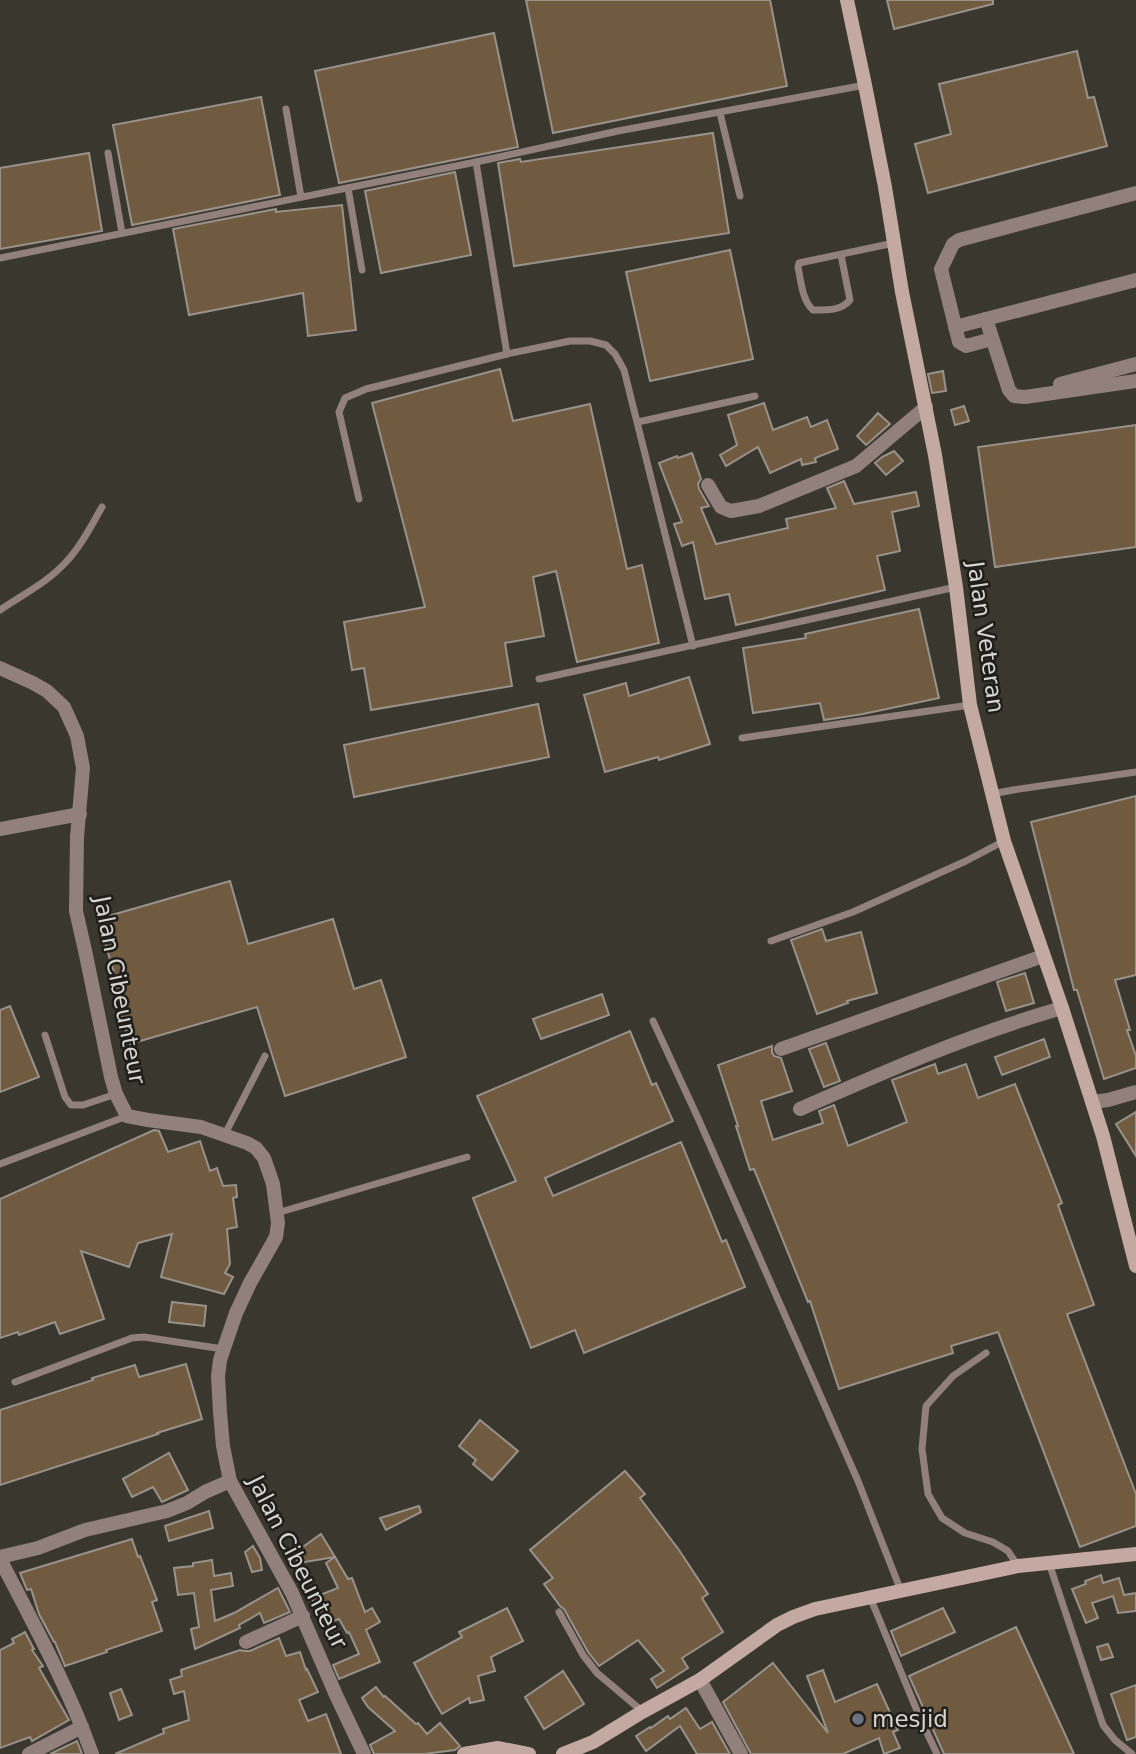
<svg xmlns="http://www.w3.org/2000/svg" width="1136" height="1754" font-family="'DejaVu Sans',sans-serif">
<rect width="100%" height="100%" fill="#3a372f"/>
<g fill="#715b40" stroke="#98928b" stroke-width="2">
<path d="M 526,0 L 770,0 L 787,86 L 553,133 Z"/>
<path d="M 887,0 L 993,0 L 993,4 L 894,29 Z"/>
<path d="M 494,33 L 518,147 L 339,183 L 315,71 Z"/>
<path d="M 1077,51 L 1088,98 L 1094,97 L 1107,146 L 928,193 L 915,144 L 951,134 L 939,84 Z"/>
<path d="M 261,97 L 280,195 L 132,225 L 113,125 Z"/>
<path d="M 713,133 L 729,233 L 514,266 L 498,163 L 520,159 L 521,162 Z"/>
<path d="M 89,153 L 102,231 L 0,249 L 0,168 Z"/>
<path d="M 455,172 L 471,255 L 381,273 L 365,191 Z"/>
<path d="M 342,205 L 356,330 L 308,336 L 303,293 L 189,315 L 173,229 L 276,209 L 276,212 Z"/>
<path d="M 730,250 L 753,359 L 650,381 L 626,272 Z"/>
<path d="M 500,369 L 513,421 L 590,404 L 627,569 L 642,565 L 659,643 L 577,662 L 556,571 L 533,577 L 544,636 L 505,643 L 512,686 L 371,710 L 364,668 L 352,670 L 344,622 L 425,607 L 372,403 Z"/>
<path d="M 943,371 L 946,391 L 932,393 L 928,374 Z"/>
<path d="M 764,403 L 773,430 L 807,417 L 811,427 L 827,420 L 838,449 L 815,458 L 816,462 L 802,465 L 801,459 L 770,473 L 758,447 L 726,466 L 720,455 L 737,445 L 728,415 Z"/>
<path d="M 964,406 L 969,421 L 955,425 L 951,410 Z"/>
<path d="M 878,413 L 890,424 L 866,445 L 857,436 Z"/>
<path d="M 1136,425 L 1136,547 L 995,567 L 978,447 Z"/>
<path d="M 894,451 L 903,461 L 886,475 L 875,463 L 882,457 Z"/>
<path d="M 692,453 L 701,479 L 698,484 L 699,489 L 709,506 L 701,508 L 716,544 L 788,528 L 786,519 L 836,508 L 827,488 L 844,481 L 854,504 L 916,492 L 919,506 L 892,512 L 900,551 L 877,556 L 885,590 L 736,625 L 729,594 L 705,599 L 693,542 L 682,546 L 674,524 L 682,522 L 659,463 L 677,456 L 678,458 Z"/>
<path d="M 919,609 L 939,698 L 863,714 L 824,720 L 820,703 L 753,713 L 743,648 L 806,638 L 805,634 Z"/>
<path d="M 689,677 L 710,744 L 659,760 L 658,757 L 605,772 L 584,695 L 626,683 L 629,696 Z"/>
<path d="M 538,704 L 549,757 L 354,797 L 344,745 Z"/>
<path d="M 1136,796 L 1136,975 L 1115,980 L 1130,1030 L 1127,1030 L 1136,1056 L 1136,1068 L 1104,1079 L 1077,990 L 1074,990 L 1031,822 Z"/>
<path d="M 230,881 L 248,944 L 333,919 L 354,989 L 381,980 L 406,1057 L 285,1096 L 257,1007 L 130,1044 L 112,985 L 117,983 L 98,919 Z"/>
<path d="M 822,929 L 826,941 L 861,932 L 877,993 L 847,1001 L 848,1003 L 817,1014 L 791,940 Z"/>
<path d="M 1025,973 L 1034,1003 L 1006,1011 L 997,982 Z"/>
<path d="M 602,994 L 609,1015 L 541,1039 L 533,1019 Z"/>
<path d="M 10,1006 L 39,1077 L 0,1092 L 0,1010 Z"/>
<path d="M 630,1031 L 652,1085 L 656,1083 L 673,1121 L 545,1178 L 553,1196 L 681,1142 L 722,1242 L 726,1240 L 745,1287 L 584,1353 L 575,1330 L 531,1348 L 473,1198 L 516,1181 L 477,1096 Z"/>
<path d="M 1044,1039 L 1050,1057 L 1002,1075 L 995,1057 Z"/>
<path d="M 826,1043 L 840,1081 L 824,1087 L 809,1049 Z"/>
<path d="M 772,1046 L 772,1052 L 774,1056 L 781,1058 L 792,1091 L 761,1101 L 773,1140 L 823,1123 L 819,1111 L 834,1105 L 848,1146 L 907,1122 L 892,1080 L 935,1064 L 938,1074 L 966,1064 L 978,1098 L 1015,1084 L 1062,1203 L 1058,1205 L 1094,1305 L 1067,1314 L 1136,1494 L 1136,1526 L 1080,1547 L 998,1332 L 951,1346 L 953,1353 L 839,1389 L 810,1301 L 808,1302 L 754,1169 L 750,1170 L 736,1126 L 738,1126 L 718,1065 Z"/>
<path d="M 1136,1112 L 1136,1156 L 1116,1124 Z"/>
<path d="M 154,1130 L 159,1131 L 168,1152 L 200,1141 L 210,1171 L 217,1168 L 223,1186 L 236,1185 L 237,1197 L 233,1198 L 237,1227 L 227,1229 L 230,1264 L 225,1273 L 233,1277 L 224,1294 L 161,1277 L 172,1234 L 138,1243 L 129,1267 L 81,1251 L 104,1319 L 60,1334 L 55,1322 L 19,1335 L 18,1332 L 0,1338 L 0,1199 Z"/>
<path d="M 172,1302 L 206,1306 L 204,1326 L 169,1322 Z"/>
<path d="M 186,1364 L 202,1419 L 157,1433 L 158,1434 L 0,1485 L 0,1410 L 93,1380 L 92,1378 L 135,1365 L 139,1377 Z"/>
<path d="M 480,1420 L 518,1451 L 492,1480 L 473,1464 L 476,1460 L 459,1446 Z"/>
<path d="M 169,1453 L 188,1490 L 162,1502 L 153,1487 L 132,1497 L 123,1479 Z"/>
<path d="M 625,1471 L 645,1494 L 640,1498 L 679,1550 L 708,1594 L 702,1598 L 723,1632 L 682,1658 L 688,1668 L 657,1688 L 651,1679 L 664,1671 L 638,1640 L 599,1666 L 588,1652 L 564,1609 L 560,1606 L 544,1584 L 553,1578 L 530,1550 Z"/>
<path d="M 419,1506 L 421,1512 L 386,1530 L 380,1518 Z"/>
<path d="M 209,1511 L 213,1528 L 169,1541 L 165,1526 Z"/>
<path d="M 321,1534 L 335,1557 L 299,1563 L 293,1554 Z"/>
<path d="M 132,1539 L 138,1557 L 140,1556 L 157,1600 L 152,1602 L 162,1631 L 106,1650 L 107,1652 L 65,1666 L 55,1642 L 54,1642 L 39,1614 L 31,1589 L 27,1590 L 20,1573 Z"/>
<path d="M 253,1546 L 260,1558 L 262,1570 L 252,1572 L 245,1552 Z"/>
<path d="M 335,1557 L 348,1579 L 352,1578 L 365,1612 L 372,1608 L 380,1622 L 366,1630 L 380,1662 L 339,1679 L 333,1665 L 359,1654 L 349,1632 L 347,1633 L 339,1619 L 322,1625 L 312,1598 L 338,1588 L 326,1563 Z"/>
<path d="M 212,1560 L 214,1576 L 231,1573 L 233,1586 L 211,1590 L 215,1621 L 234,1613 L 278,1588 L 290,1612 L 264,1623 L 260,1613 L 239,1625 L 240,1628 L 195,1649 L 191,1629 L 199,1627 L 194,1593 L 178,1595 L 174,1568 L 193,1566 L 193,1563 Z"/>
<path d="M 1101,1575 L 1103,1583 L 1119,1578 L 1124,1595 L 1136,1593 L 1136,1611 L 1118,1613 L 1113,1596 L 1092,1603 L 1098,1618 L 1086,1623 L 1072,1589 L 1086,1584 L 1085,1581 Z"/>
<path d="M 507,1608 L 523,1641 L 491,1657 L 495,1671 L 478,1676 L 484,1700 L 470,1703 L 469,1698 L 442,1714 L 433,1699 L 414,1663 L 462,1637 L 459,1632 Z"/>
<path d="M 943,1608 L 955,1632 L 901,1656 L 891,1631 Z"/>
<path d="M 1016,1627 L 1074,1754 L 944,1754 L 909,1676 Z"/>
<path d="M 25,1632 L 34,1649 L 32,1650 L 43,1666 L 39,1668 L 69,1720 L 32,1741 L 30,1737 L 0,1748 L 0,1650 L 14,1643 L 12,1639 Z"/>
<path d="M 279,1638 L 286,1656 L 300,1652 L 306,1670 L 307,1669 L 318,1692 L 299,1700 L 308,1721 L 326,1714 L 341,1754 L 115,1754 L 164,1733 L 163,1729 L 189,1720 L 184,1691 L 174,1694 L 170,1680 L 182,1676 L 181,1670 L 240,1650 L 244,1651 L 250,1651 Z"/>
<path d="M 1108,1644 L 1113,1657 L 1101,1660 L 1097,1647 Z"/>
<path d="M 773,1663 L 828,1733 L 807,1676 L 823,1670 L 835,1702 L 877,1684 L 898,1730 L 893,1732 L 900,1748 L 884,1754 L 879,1738 L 843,1754 L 751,1754 L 723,1702 Z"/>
<path d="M 563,1671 L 584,1704 L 544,1729 L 525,1697 Z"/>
<path d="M 1136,1685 L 1136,1737 L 1127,1740 L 1111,1694 Z"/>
<path d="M 376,1687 L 384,1697 L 385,1696 L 416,1724 L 418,1723 L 427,1734 L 440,1723 L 460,1746 L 455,1750 L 424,1754 L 374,1754 L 370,1745 L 395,1731 L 368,1707 L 362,1698 Z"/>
<path d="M 121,1689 L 132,1715 L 119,1720 L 110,1693 Z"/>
<path d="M 686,1708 L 700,1729 L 712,1722 L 730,1754 L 697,1754 L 680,1726 L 646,1751 L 636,1736 L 650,1727 L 651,1728 L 668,1716 L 670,1719 Z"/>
<path d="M 77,1741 L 82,1754 L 50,1754 Z"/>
</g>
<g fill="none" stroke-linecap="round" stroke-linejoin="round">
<g stroke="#91807c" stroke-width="7">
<path d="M 286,109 L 301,197"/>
<path d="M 720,113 L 740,196"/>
<path d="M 108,153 L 122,233"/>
<path d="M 476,162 L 618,131 L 865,85"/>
<path d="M 348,188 L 362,270"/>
<path d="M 841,255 L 850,300 C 841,311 826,310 813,310 C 802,300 801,281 798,267 L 799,263 L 894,243"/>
<path d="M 0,258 L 476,162 L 507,354"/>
<path d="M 638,422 L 755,396"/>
<path d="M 359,499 L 339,412 L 345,398 L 366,389 L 507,354 L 570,341 L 590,341 L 606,345 L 615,354 L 624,370 L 693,646"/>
<path d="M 0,610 C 22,595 48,582 66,562 C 81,546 91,526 102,507"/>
<path d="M 539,679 L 956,587"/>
<path d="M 742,738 L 970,705"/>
<path d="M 992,794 L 1013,790 L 1136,772"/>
<path d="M 771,941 L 853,912 L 966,861 L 1004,841"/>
<path d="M 653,1021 L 698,1118 L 858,1481 L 901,1591"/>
<path d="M 45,1035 L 65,1097 L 71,1105 L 83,1105 L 116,1094"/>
<path d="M 225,1134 L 265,1056"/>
<path d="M 0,1164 L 127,1116"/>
<path d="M 277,1213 L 467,1157"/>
<path d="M 986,1353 L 953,1376 L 926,1406 L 922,1449 L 928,1494 L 942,1518 L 965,1533 L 993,1542 L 1008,1551 L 1018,1566"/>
<path d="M 15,1382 L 132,1338 L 144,1337 L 223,1349"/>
<path d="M 1049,1563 L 1103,1725 L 1115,1740 L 1132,1754"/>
<path d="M 870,1597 L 920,1718 L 937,1754"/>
<path d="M 559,1612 L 583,1655 L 597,1673 L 642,1711"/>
</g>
<g stroke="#91807c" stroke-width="14">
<path d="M 986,319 L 1009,390 L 1014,396 L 1025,397 L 1136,381"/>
<path d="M 955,327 L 1136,280"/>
<path d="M 992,339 L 966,346 L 959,342 L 941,269 L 953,244 L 959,240 L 1136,193"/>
<path d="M 1060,384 L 1136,364"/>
<path d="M 708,485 L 721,507 L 731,511 L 759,506 L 856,466 L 926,407"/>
<path d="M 0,668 L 33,683 L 47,691 L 64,707 L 77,736 L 83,768 L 77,837 L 76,911 L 86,955 L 111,1077 L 116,1094 L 127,1116 L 148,1120 L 201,1127 L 247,1143 L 256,1148 L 264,1158 L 273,1184 L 278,1223 L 276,1237 L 250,1283 L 236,1313 L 220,1360 L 218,1376 L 220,1412 L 223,1446 L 230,1481 L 292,1593 L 336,1695 L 364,1754"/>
<path d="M 0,829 L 80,814"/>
<path d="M 781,1049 L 1043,956"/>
<path d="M 1092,1102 L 1108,1100 L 1136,1092"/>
<path d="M 800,1109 C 886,1071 971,1034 1062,1008"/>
<path d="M 0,1557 L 38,1548 L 85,1530 L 167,1511 L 187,1503 L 205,1492 L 230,1481"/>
<path d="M 0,1559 C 33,1623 68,1686 92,1754"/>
<path d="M 246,1642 L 303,1616"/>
<path d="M 700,1680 L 741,1754"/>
<path d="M 29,1754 L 82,1727"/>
</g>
<g stroke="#c4a9a2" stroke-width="14">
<path d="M 847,0 L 865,85 L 885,187 L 902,292 L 935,455 L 956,587 L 970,705 L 1004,841 L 1062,1008 L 1103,1136 L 1136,1266"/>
<path d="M 464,1754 L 498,1748 L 529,1754"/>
<path d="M 563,1754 L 593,1742 L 642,1712 L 700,1680 L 777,1625 L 793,1617 L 815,1609 L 1018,1566 L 1136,1554"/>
</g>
</g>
<circle fill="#6b7280" stroke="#201e1b" stroke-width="2.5" cx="858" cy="1719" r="7"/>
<g text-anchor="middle" stroke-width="5" stroke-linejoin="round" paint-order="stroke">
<g font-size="23" fill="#d7d5d0" stroke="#201e1b">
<text transform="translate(986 637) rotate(82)" y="8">Jalan Veteran</text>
<text transform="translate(120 990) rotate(79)" y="8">Jalan Cibeunteur</text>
<text transform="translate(298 1562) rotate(63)" y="8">Jalan Cibeunteur</text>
</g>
<g font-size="23" fill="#d7d5d0" stroke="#201e1b" text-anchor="start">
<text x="872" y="1727">mesjid</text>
</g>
</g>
</svg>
